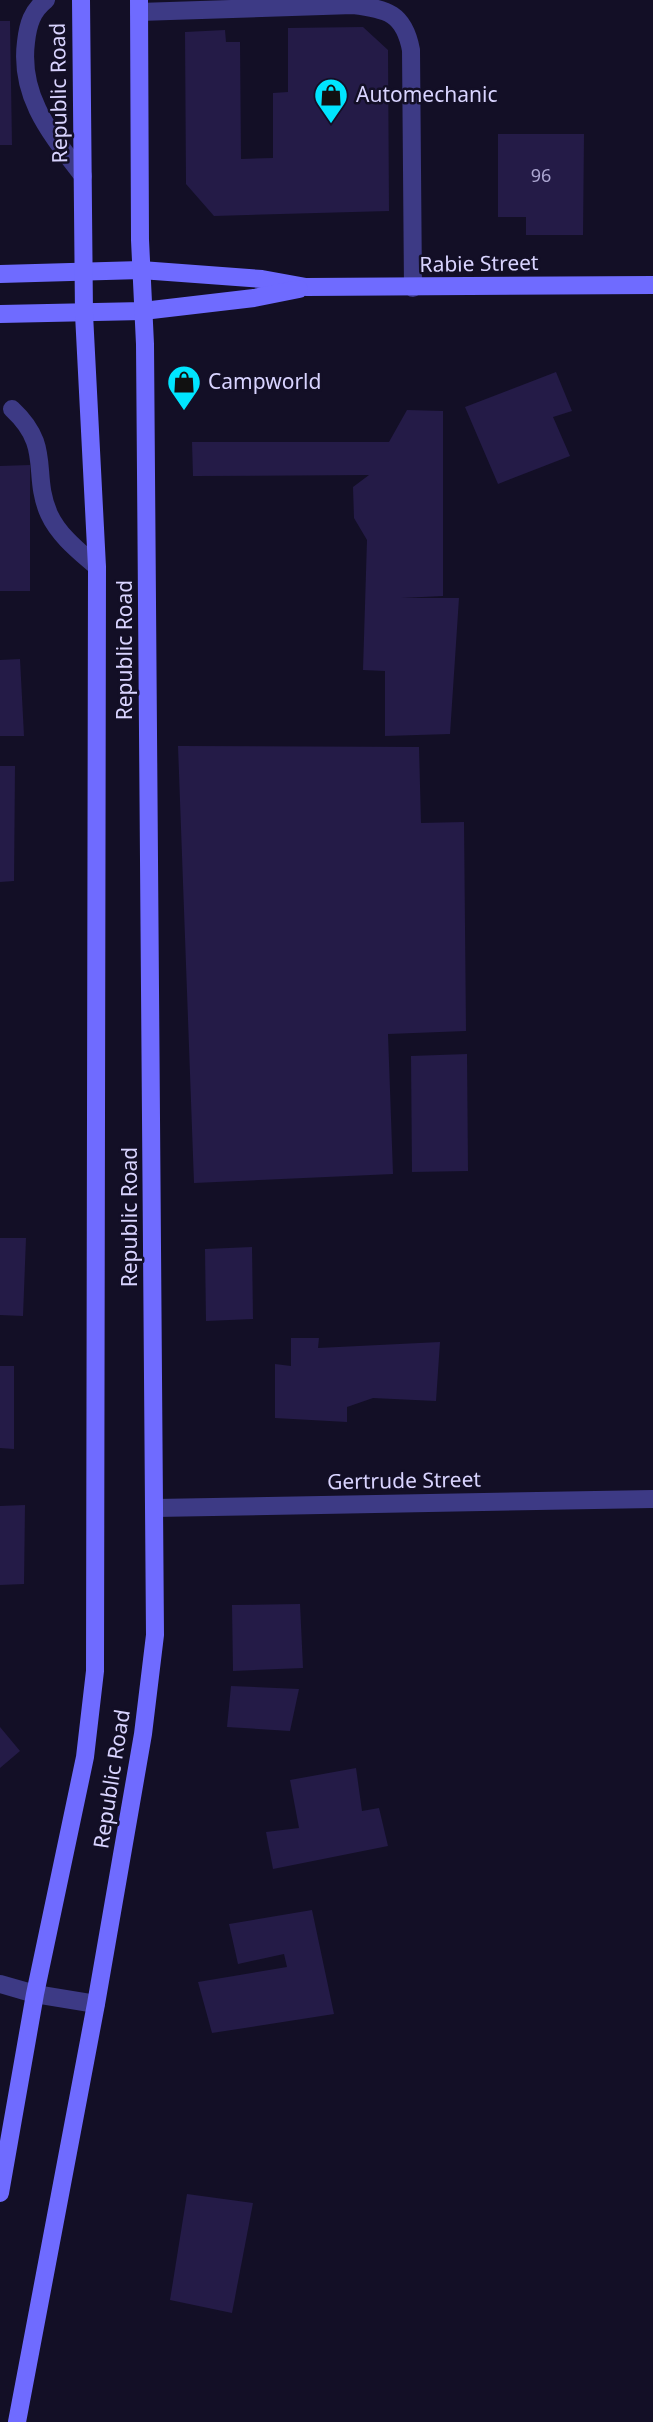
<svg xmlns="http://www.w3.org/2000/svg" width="653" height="2422" font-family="'Noto Sans',sans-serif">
<rect width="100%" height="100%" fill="#130f26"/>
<g fill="#241b47">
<path d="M 0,21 L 10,21 L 12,145 L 0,145 Z"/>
<path d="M 363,27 L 388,50 L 389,211 L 214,216 L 186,184 L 185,32 L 225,30 L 226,42 L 240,42 L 241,159 L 273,158 L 273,93 L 288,92 L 288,28 Z"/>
<path d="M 498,134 L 584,134 L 583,235 L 526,235 L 526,217 L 498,217 Z"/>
<path d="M 556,372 L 572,411 L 553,417 L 570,456 L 498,484 L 465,407 Z"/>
<path d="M 407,410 L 443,411 L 443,596 L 401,598 L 459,598 L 450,734 L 385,736 L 385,671 L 363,670 L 367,540 L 354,518 L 353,487 L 369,475 L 193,476 L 192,442 L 389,442 Z"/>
<path d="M 30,465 L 30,591 L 0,591 L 0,466 Z"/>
<path d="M 20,659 L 24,736 L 0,736 L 0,660 Z"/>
<path d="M 178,746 L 419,747 L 421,823 L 464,822 L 466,1031 L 388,1034 L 393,1174 L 194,1183 Z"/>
<path d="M 0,766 L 15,766 L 14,881 L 0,882 Z"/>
<path d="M 467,1054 L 468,1171 L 412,1172 L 411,1056 Z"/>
<path d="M 0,1238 L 26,1238 L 23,1316 L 0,1315 Z"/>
<path d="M 252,1247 L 253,1319 L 206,1321 L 205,1249 Z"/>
<path d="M 291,1338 L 319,1338 L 318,1348 L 440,1342 L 436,1401 L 373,1398 L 347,1407 L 347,1422 L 275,1418 L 275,1364 L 291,1366 Z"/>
<path d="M 0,1366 L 14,1366 L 14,1449 L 0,1448 Z"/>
<path d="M 25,1505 L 24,1584 L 0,1585 L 0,1506 Z"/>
<path d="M 300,1604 L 303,1668 L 233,1671 L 232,1605 Z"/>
<path d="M 231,1686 L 299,1689 L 290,1731 L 227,1727 Z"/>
<path d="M 0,1727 L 20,1751 L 0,1768 Z"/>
<path d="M 356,1768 L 362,1811 L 379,1808 L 388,1846 L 273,1869 L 266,1832 L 299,1828 L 290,1780 Z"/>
<path d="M 312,1910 L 334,2014 L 212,2033 L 198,1982 L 287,1967 L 284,1954 L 238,1964 L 229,1924 Z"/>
<path d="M 187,2194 L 253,2203 L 232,2313 L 170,2300 Z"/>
</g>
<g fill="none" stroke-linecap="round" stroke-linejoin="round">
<g stroke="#3d3a85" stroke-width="18">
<path d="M 46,0 C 32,11 28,24 26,42 C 19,97 51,134 83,176"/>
<path d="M 139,12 L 353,5 C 387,9 404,13 411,50 L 413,288"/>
<path d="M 12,409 C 53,447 31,473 49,514 C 59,536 80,552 97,567"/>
</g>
<g stroke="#3d3a85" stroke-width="18">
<path d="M 155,1508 L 653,1499"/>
<path d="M 0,1984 L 35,1994 L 96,2004"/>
</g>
<g stroke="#6f6bff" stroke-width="18">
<path d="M 0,274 L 141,270 L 262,279 L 306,287 L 653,285"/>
<path d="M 0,314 L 143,311 L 254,298 L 299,289"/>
<path d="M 0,2193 L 35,1994 L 85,1757 L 95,1671 L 97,567 L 84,314 L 81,0"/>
<path d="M 17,2422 L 96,2004 L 143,1734 L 155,1635 L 145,344 L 140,240 L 139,0"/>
</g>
</g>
<defs>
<g id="shop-pin" transform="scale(1.75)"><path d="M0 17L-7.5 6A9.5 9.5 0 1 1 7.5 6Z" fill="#00e5ff" stroke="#130f26"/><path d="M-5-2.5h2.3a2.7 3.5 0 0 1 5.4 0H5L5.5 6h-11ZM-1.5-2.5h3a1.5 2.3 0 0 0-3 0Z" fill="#111"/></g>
</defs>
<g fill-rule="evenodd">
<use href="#shop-pin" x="331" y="95"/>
<use href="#shop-pin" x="184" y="382"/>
</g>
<g text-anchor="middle" stroke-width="5" stroke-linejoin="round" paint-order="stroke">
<g font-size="18" fill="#aca6d1">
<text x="541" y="182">96</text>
</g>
<g font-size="21" fill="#d9d4ff" stroke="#130f26">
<text transform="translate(59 93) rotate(-91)" y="7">Republic Road</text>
<text transform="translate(479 264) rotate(-1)" y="7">Rabie Street</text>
<text transform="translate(125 650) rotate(-90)" y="7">Republic Road</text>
<text transform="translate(130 1217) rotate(-90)" y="7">Republic Road</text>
<text transform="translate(404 1481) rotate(-1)" y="7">Gertrude Street</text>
<text transform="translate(112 1779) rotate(-81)" y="7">Republic Road</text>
</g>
<g font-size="21" fill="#d9d4ff" stroke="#130f26" text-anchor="start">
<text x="356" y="102">Automechanic</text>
<text x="208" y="389">Campworld</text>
</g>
</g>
</svg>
